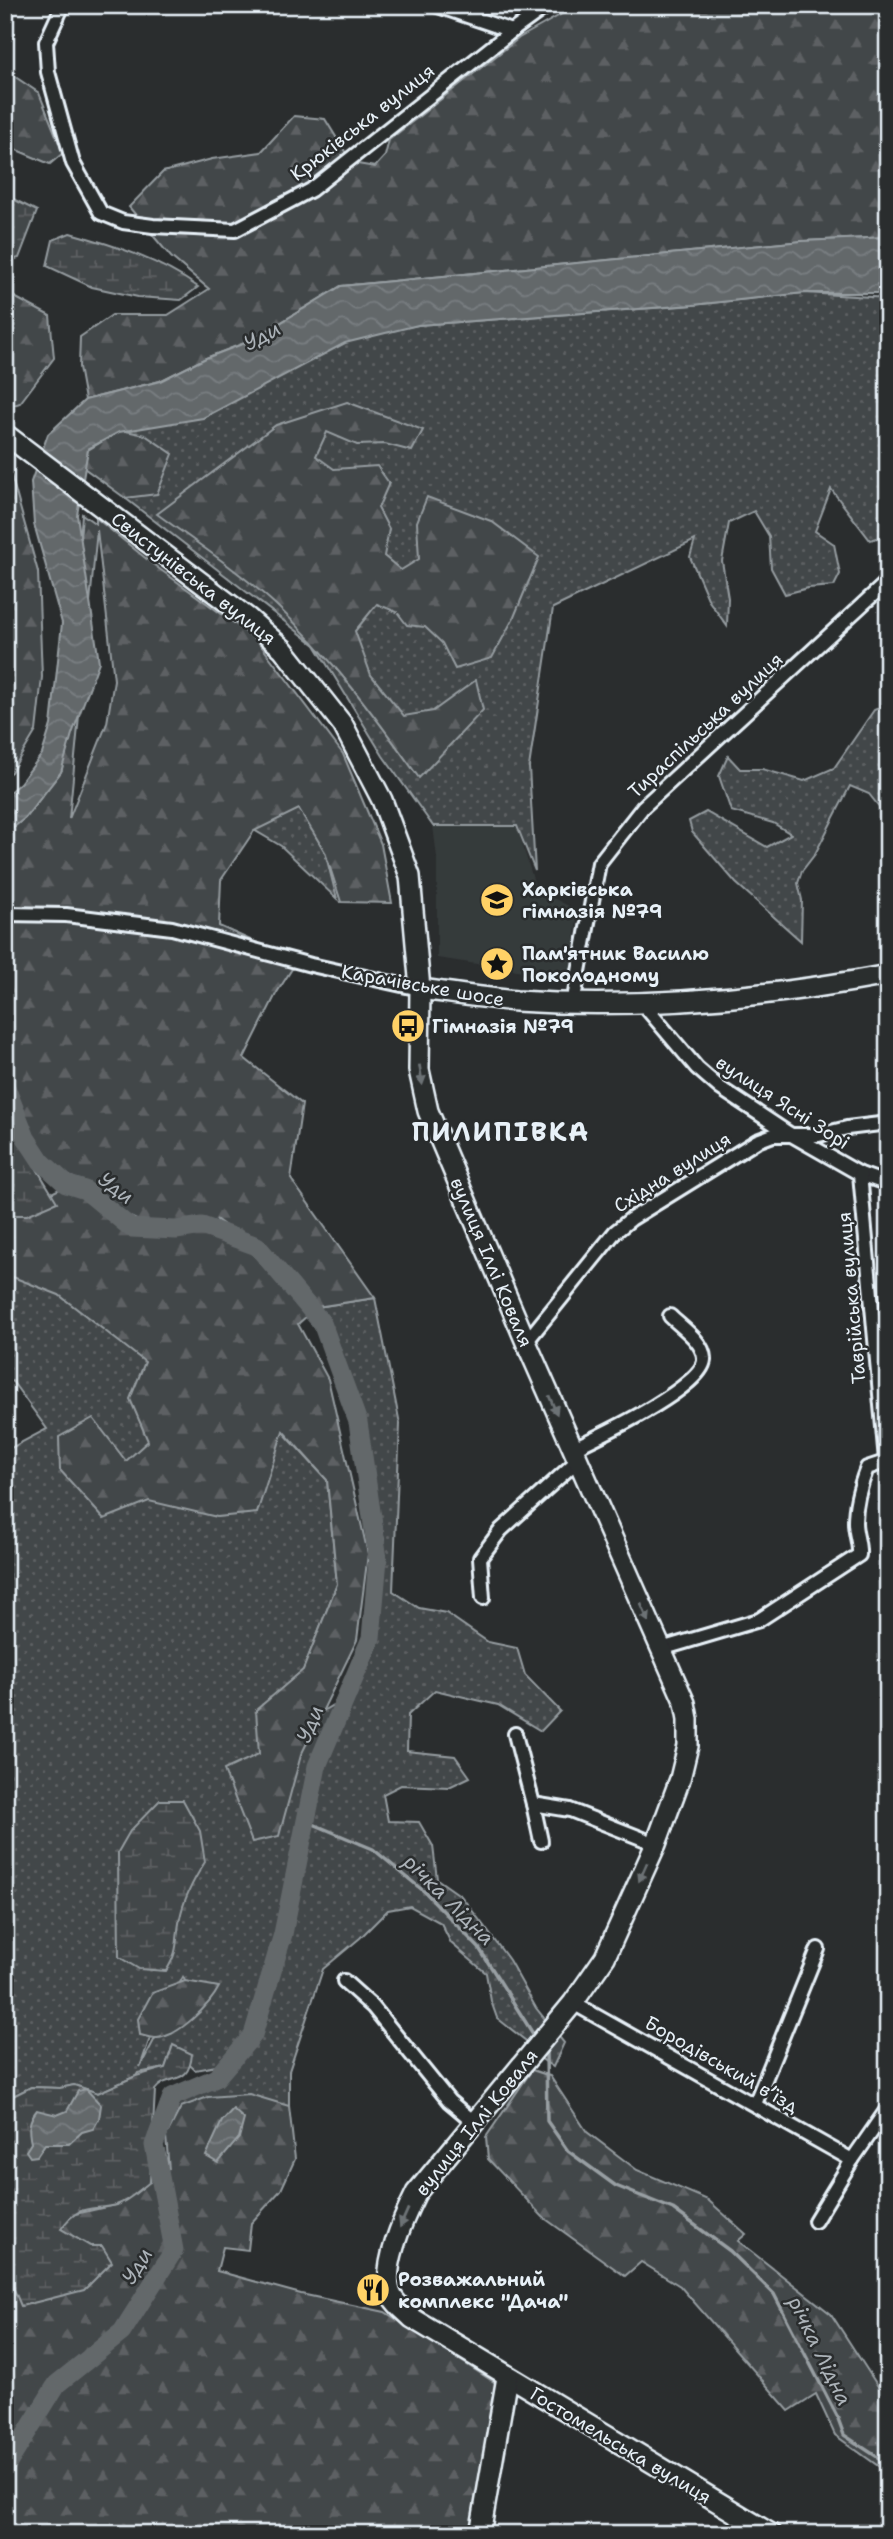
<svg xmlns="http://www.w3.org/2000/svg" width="893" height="2539" font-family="'Shantell Sans',sans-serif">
<defs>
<pattern id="grass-dots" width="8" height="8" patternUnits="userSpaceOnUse" patternTransform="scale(1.75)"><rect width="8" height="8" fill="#424648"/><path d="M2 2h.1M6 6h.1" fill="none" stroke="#5d6163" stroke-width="1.8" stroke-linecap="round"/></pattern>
<pattern id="forest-firs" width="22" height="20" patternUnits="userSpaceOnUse" patternTransform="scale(1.75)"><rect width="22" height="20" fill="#424648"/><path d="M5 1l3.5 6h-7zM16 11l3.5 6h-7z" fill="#5d6163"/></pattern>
<pattern id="wetland-marsh" width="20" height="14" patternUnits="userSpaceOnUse" patternTransform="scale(1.75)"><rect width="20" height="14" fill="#424648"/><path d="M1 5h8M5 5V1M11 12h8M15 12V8" fill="none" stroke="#5d6163"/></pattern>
<pattern id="water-waves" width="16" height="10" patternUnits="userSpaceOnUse" patternTransform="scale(1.75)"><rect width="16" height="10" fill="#63686b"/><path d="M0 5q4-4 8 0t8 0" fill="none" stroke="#797e81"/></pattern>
</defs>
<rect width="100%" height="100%" fill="#2a2d2e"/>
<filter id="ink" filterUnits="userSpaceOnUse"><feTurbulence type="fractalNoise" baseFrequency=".0143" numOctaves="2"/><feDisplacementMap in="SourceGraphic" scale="14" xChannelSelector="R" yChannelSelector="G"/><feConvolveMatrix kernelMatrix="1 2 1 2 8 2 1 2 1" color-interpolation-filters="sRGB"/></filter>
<g filter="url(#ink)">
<path fill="#363a3b" d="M 433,826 L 517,826 L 536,889 L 578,911 L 570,978 L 437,958 L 437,858 Z"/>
<g fill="url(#grass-dots)" stroke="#959ca0" stroke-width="2" fill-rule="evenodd">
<path d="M 804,293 L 888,298 L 888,535 L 870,540 L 831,489 L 815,531 L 834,544 L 840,574 L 834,586 L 808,588 L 785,594 L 771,568 L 769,536 L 754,511 L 729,523 L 722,561 L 728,598 L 727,626 L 709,601 L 690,557 L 695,540 L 553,608 L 529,767 L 535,871 L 517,826 L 433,826 L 383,756 L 315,645 L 125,498 L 121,430 L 344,339 L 418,325 L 682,306 Z"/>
<path d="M 888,704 L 888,818 L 869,794 L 850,786 L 815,854 L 802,871 L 798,883 L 802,900 L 801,941 L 736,883 L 692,832 L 689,821 L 706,812 L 767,847 L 791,834 L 773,823 L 731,811 L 719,776 L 728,756 L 740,769 L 762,769 L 804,781 L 834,768 L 874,710 Z"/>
<path d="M 300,808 L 325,852 L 337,899 L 281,846 L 254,830 Z"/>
<path d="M 5,1093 L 18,1127 L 5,1128 Z"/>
<path d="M 5,1268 L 45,1280 L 282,1431 L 327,1480 L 337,1584 L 303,1670 L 257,1710 L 262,1748 L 341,1700 L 313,1768 L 280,1928 L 250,2026 L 243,2039 L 216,2066 L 195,2070 L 172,2048 L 165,2068 L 138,2073 L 136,2076 L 98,2093 L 74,2085 L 60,2088 L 31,2087 L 5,2100 L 5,1590 L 9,1575 L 5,1576 L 5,1451 L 47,1429 L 12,1381 L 5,1385 ZM 183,1977 L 185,1981 L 140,2067 L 149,2041 Z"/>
<path d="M 375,1298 L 400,1424 L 393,1591 L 419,1608 L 446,1613 L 488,1642 L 517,1648 L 525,1675 L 560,1711 L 541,1731 L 498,1705 L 435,1690 L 408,1715 L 407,1751 L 455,1756 L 470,1777 L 449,1787 L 401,1785 L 383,1794 L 388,1821 L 419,1822 L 433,1846 L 437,1879 L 461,1896 L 481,1922 L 509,1960 L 536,2008 L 564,2043 L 553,2067 L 540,2058 L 526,2041 L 497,2018 L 491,2001 L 486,1973 L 451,1943 L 441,1923 L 410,1906 L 388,1910 L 360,1938 L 323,1969 L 289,2071 L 289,2106 L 166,2138 L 180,2099 L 216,2078 L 259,2028 L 292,1908 L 322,1766 L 378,1644 L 384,1541 L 367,1439 L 317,1307 Z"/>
</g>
<g fill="url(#forest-firs)" stroke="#959ca0" stroke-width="2" fill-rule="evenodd">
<path d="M 578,5 L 888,5 L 888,237 L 802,241 L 341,286 L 250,341 L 206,358 L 160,381 L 85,400 L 79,367 L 80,337 L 112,315 L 168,315 L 209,289 L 171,257 L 129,207 L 163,172 L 212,159 L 261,152 L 294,116 L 325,119 L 352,163 L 375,167 L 385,156 L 389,140 L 519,38 Z"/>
<path d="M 5,70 L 39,93 L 63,153 L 50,164 L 5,145 Z"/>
<path d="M 5,292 L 50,316 L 54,358 L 20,403 L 8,407 L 5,404 Z"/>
<path d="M 347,402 L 423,430 L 412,451 L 385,444 L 357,445 L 327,432 L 316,456 L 334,469 L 377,466 L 389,483 L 378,508 L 389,529 L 384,556 L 401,570 L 419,559 L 417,522 L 427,497 L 491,521 L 539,557 L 514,617 L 492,658 L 455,669 L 442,643 L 425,627 L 407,625 L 397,612 L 377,604 L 355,631 L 371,675 L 404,716 L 433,711 L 476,680 L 483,710 L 419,778 C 376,717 331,656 276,605 C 240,572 197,543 157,514 L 276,425 Z"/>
<path d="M 121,430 L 145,435 L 173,454 L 157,494 L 125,498 L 84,468 L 88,450 Z"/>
<path d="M 5,462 L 8,464 L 38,572 L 42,677 L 36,731 L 11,772 L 5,776 Z"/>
<path d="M 82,514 L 96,524 L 96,518 L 154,565 L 256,639 L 343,754 L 381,844 L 392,903 L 341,902 L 325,852 L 299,809 L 254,831 L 221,880 L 219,926 L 297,961 L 276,994 L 244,1058 L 302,1104 L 291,1179 L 375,1298 L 317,1307 L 298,1324 L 328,1379 L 368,1554 L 357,1640 L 301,1755 L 279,1836 L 252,1842 L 224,1770 L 259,1754 L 256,1710 L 303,1670 L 337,1584 L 327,1480 L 283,1431 L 257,1513 L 217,1517 L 149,1501 L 104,1519 L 60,1470 L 59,1437 L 93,1418 L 126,1461 L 148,1441 L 130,1399 L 145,1362 L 59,1295 L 5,1274 L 5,1211 L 19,1209 L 78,1180 L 65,1174 L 42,1152 L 18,1113 L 5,1068 L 5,834 L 25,818 L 62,770 ZM 97,530 L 114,680 L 107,723 L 69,819 ZM 81,1182 C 108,1193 124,1225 155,1223 L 130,1232 ZM 216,1219 L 290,1273 L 314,1304 Z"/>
<path d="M 185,1981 L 219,1987 C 210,2005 178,2037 157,2038 C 152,2038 145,2036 140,2035 L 138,2019 L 152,1993 Z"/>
<path d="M 532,2070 L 550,2076 L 587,2132 L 637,2170 L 708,2200 L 746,2234 L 738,2241 L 831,2314 L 879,2388 L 888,2391 L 888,2473 L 835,2435 L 816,2394 L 789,2411 L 680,2286 L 641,2262 L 625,2276 L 543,2217 L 488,2159 L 486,2137 Z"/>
<path d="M 249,2094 L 289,2106 L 295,2159 L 281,2190 L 251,2223 L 248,2250 L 223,2247 L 217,2271 L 301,2294 L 385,2312 L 497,2384 L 470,2534 L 5,2534 L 5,2267 L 90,2246 L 61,2229 L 71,2215 L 119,2204 L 150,2171 L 164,2151 L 169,2170 L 166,2136 L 181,2107 L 208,2097 Z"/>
</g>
<g fill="url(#wetland-marsh)" stroke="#959ca0" stroke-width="2">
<path d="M 5,195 L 37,211 L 19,258 L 5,262 Z"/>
<path d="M 70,233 C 114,245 160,260 198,287 L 181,300 L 138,297 L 92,287 L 47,266 L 53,240 Z"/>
<path d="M 5,1128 L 12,1128 L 57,1202 L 27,1215 L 5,1215 Z"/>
<path d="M 160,1800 L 183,1800 L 200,1831 L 205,1862 C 194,1879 184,1898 180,1918 C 175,1941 180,1949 166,1971 L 139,1969 L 119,1957 L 118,1852 L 130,1831 Z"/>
<path d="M 173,2045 L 192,2054 C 189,2088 169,2072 155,2090 L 150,2182 C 140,2189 128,2202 116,2205 C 90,2211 79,2203 61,2229 L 90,2246 L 102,2246 L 112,2262 L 84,2290 L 21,2306 L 5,2268 L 5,2100 L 31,2087 L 60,2088 L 74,2085 L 98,2093 L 136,2076 L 165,2068 Z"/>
</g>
<g fill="url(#water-waves)" stroke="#989fa3" stroke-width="2">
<path d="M 888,237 L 888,293 L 804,293 L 693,305 L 418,325 L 345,343 L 203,418 L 119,432 L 88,449 L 77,515 L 99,662 L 72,734 L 61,772 L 25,818 L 5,834 L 5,796 L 20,783 L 42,754 L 51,725 L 62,623 L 34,524 L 31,482 L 48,434 L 85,400 L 160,381 L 206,358 L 250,341 L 341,286 L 802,241 Z"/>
<path d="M 86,2089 L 101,2105 L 99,2119 L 93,2129 L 82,2132 L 69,2144 L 45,2144 L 37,2156 L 30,2157 L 26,2151 L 31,2143 C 28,2130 28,2121 37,2110 L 57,2115 L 67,2111 L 78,2091 Z"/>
<path d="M 233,2109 L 244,2119 L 239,2138 L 218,2163 L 206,2156 L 222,2121 Z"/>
</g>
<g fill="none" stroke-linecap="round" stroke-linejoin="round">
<g stroke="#989fa3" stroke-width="3.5">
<path d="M 306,1821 L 373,1849 L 426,1893 L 479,1948 L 535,2037"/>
<path d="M 546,2051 L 547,2121 L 568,2151 L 616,2186 L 673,2209 L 730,2251 L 774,2294 L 837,2416 L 844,2435 L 888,2464"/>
</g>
<path stroke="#63686b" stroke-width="19" d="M 5,1085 L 26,1138 L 41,1161 L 66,1184 L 85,1190 L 131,1228 L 176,1230 L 202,1226 L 257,1246 L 322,1323 L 358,1422 L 378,1559 L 371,1638 L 317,1766 L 283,1934 L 253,2035 L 216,2078 L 172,2097 L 154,2145 L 174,2250 L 122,2332 L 57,2384 L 5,2468"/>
<g stroke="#e8f1f8" stroke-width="18">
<g id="minor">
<path d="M 63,5 L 46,42 L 48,72 L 73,163 L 101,213 L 123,222 L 153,226 L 235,230 L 311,190 L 512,31 L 548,5"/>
<path d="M 435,5 L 512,31"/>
<path d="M 5,914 L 66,915 L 172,928 L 311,965 L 420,989"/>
<path d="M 642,1003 L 697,1068 L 720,1088 L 788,1133 L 860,1174 L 888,1184"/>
<path d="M 573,1004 L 599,863 L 643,807 L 888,581"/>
<path d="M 860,1174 L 886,1460"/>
<path d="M 526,1342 L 615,1232 L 631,1219 L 757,1141 L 773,1135 L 819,1135 L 847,1128 L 888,1123"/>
<path d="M 572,1449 C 597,1437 707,1386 704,1358 C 703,1341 681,1327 670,1316"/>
<path d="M 483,1598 L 480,1558 L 501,1530 L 577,1461"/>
<path d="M 661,1649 L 759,1620 L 859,1555 C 860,1544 855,1534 855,1522 C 855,1503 860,1486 867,1468 L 888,1461"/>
<path d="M 515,1734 L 533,1804 L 570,1810 L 656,1844"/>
<path d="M 533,1804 L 541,1841"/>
<path d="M 344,1981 L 373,2007 L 449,2101 L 474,2122"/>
<path d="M 573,2003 L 852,2160"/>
<path d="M 755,2104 L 818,1949"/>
<path d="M 815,2221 L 852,2160 L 888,2108"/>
</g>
</g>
<g stroke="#e8f1f8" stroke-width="24">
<g id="primary">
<path d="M 5,434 L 248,618 L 283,649 L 343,725 L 382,800 L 410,876 L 420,989 L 419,1070 L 428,1111 L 526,1342 L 685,1703 L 688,1719 L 688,1746 L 680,1779 L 656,1844 L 605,1957 L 573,2003 L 416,2193 C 404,2217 378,2273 393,2298 C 397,2305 406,2312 412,2318 L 771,2534"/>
<path d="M 420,989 C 452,993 484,998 516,1001 C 641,1009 765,998 888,975"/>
<path d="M 480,2534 L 507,2377"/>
</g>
</g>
<use href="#minor" stroke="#2a2d2e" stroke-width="12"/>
<use href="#primary" stroke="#2a2d2e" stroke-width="19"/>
</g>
<defs><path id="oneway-solid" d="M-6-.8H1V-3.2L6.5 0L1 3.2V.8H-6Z" transform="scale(1.75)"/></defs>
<g fill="#6c7275">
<use href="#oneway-solid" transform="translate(421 1075) rotate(81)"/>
<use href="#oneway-solid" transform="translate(553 1405) rotate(67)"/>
<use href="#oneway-solid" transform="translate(645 1613) rotate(66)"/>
<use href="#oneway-solid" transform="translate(643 1872) rotate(114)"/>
<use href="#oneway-solid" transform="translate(404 2218) rotate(114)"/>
</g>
</g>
<defs>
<g id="school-disc" transform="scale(1.75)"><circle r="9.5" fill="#ffd166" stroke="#2a2d2e"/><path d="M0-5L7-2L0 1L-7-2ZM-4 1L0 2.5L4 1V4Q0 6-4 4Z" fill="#111"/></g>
<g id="sight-disc" transform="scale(1.75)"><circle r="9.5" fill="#ffd166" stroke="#2a2d2e"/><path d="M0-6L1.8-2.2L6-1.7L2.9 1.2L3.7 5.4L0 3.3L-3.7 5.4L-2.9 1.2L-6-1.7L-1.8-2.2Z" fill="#111"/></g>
<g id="bus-disc" transform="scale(1.75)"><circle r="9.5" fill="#ffd166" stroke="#2a2d2e"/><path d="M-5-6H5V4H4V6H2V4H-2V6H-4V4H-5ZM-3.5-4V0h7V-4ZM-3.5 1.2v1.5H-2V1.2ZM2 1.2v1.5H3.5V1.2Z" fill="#111"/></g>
<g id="restaurant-disc" transform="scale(1.75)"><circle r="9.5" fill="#ffd166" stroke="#2a2d2e"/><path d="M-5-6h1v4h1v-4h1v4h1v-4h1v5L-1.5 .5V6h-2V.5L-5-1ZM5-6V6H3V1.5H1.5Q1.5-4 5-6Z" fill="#111"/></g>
</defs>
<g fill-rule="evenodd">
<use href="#school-disc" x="497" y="900"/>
<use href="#sight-disc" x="497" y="964"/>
<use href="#bus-disc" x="408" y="1026"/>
<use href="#restaurant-disc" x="373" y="2290"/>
</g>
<g text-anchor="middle" stroke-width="5" stroke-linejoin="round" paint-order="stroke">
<g font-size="19" fill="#e8f1f8" stroke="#2a2d2e">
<text transform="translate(362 122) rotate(-38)" y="7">Крюківська вулиця</text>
<text transform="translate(194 578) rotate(38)" y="7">Свистунівська вулиця</text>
<text transform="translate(705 725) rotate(-43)" y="7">Тираспільська вулиця</text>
<text transform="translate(423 985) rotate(10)" y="7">Карачівське шосе</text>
<text transform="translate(783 1102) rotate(33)" y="7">вулиця Ясні Зорі</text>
<text transform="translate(672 1172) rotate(-32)" y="7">Східна вулиця</text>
<text transform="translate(492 1262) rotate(67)" y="7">вулиця Іллі Коваля</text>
<text transform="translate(851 1298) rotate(-95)" y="7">Таврійська вулиця</text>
<text transform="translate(722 2064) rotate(30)" y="7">Бородівський в’їзд</text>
<text transform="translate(476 2122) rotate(-51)" y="7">вулиця Іллі Коваля</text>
<text transform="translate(621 2445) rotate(31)" y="7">Гостомельська вулиця</text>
</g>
<g font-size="19" font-weight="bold" fill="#e8f1f8" stroke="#2a2d2e" text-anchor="start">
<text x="522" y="896">Харківська<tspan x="522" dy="22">гімназія №79</tspan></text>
<text x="522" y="960">Пам'ятник Василю<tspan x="522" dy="22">Поколодному</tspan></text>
<text x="432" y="1033">Гімназія №79</text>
<text x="398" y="2286">Розважальний<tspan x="398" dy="22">комплекс "Дача"</tspan></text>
</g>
<g font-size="21" font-style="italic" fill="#acb3b9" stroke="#2a2d2e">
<text transform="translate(262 336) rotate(-28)" y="7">Уди</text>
<text transform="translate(116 1188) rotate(37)" y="7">Уди</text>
<text transform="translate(310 1724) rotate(-67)" y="7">Уди</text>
<text transform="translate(449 1900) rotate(45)" y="7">річка Лідна</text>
<text transform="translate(137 2266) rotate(-58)" y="7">Уди</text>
<text transform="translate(820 2351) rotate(64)" y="7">річка Лідна</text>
</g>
<g font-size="26" font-weight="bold" letter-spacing="2" fill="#e8f1f8" stroke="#2a2d2e">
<text x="501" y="1141">ПИЛИПІВКА</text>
</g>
</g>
<rect width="893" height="2539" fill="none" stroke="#2a2d2e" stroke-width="28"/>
<rect x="14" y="14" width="865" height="2511" fill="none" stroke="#e8f1f8" stroke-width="2.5" filter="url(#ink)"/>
</svg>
